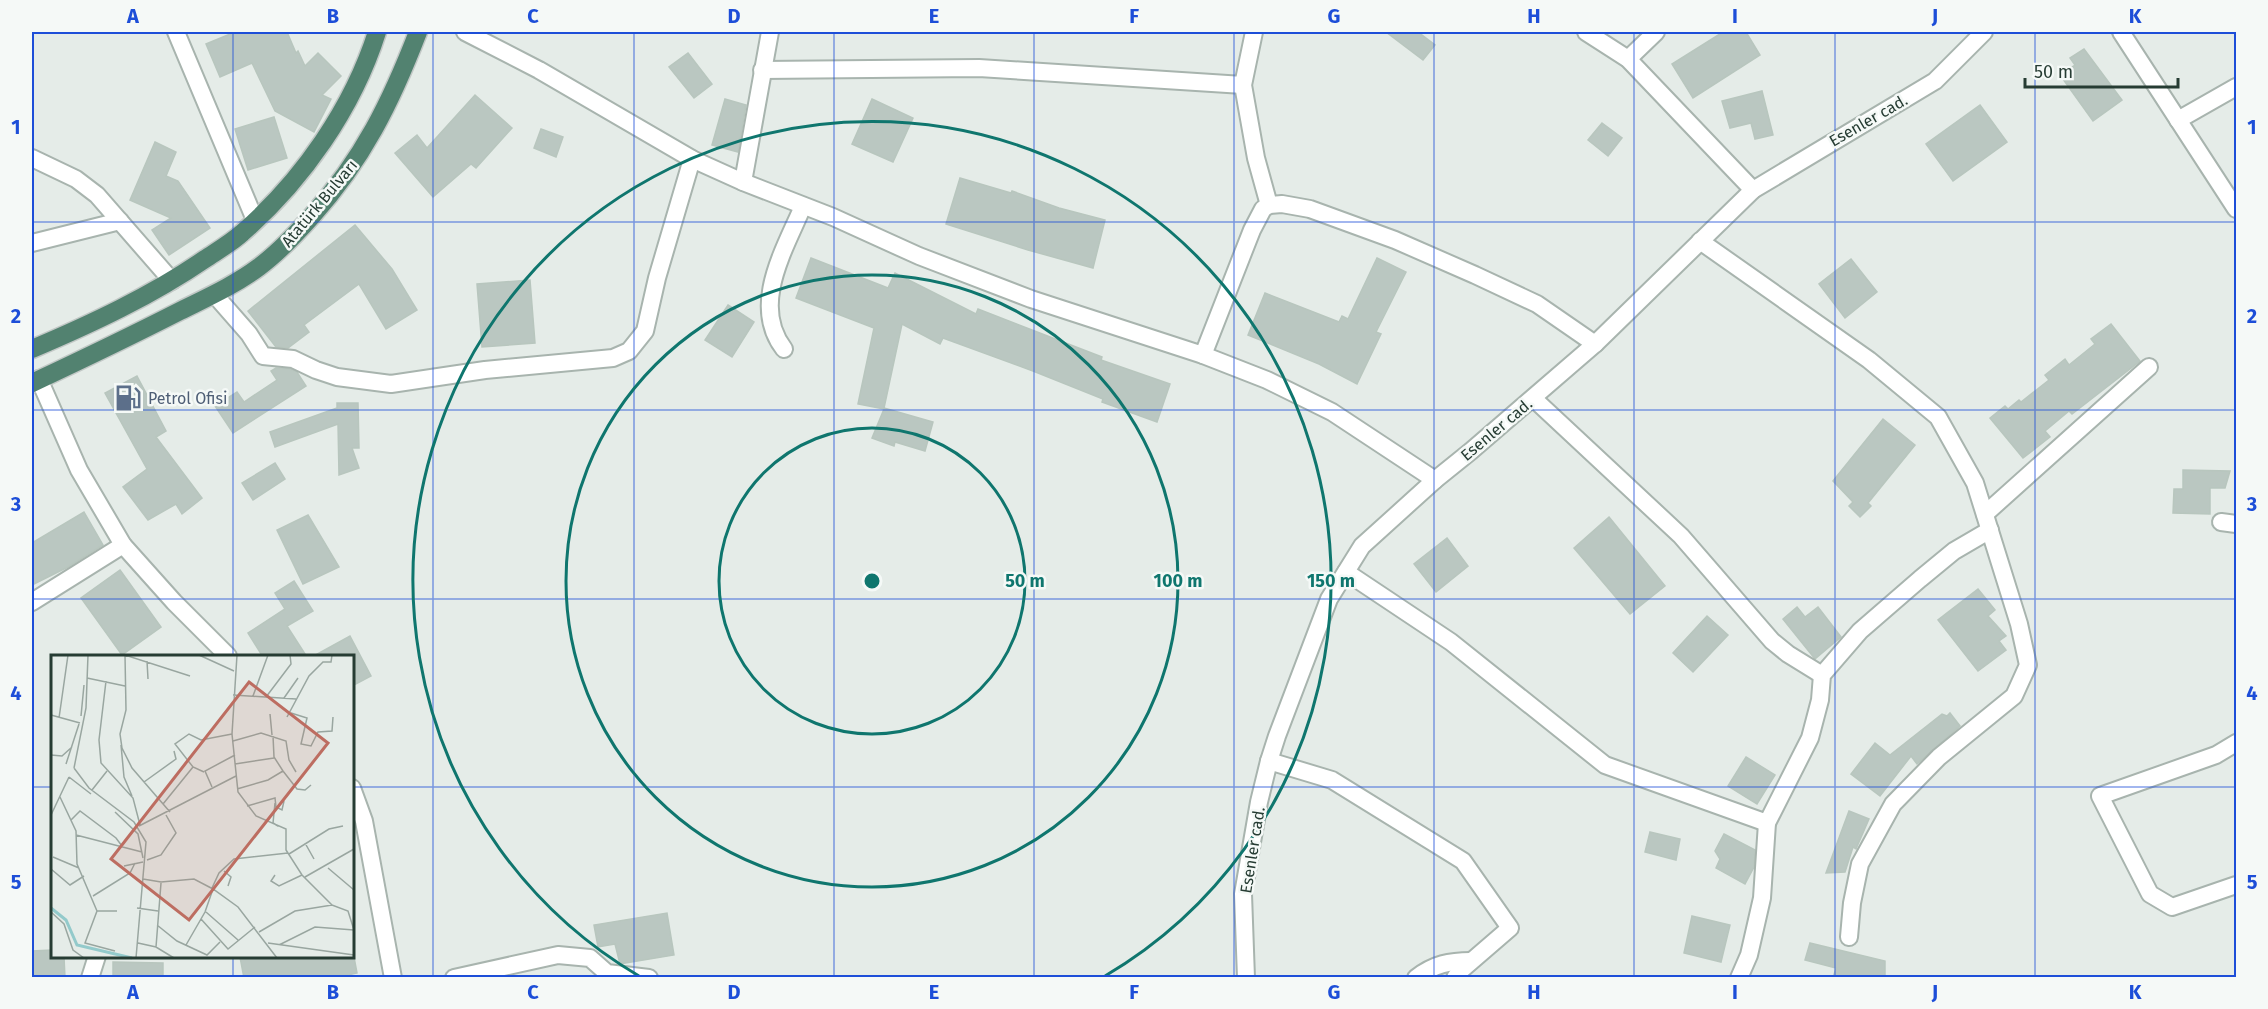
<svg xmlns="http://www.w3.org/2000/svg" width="2268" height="1009" font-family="'Fira Sans',sans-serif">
<rect width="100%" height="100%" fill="#e5ece8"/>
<g fill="#bac7c1" stroke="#b8c6be" stroke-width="1.5">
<path d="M 235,32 L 287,32 L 296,53 L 298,51 L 305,66 L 318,53 L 341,76 L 322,95 L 331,99 L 314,132 L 275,111 L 252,63 L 220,77 L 206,44 Z"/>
<path d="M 1386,32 L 1418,32 L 1435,45 L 1423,60 Z"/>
<path d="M 1723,32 L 1746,32 L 1760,55 L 1693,98 L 1672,64 Z"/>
<path d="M 2084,49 L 2122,100 L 2093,121 L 2060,75 L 2075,65 L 2070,58 Z"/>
<path d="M 688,53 L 712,84 L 694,98 L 669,67 Z"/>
<path d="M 1762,91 L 1773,135 L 1755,139 L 1751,123 L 1730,128 L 1722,101 Z"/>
<path d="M 475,95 L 512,128 L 476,168 L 471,164 L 433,197 L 395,153 L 417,135 L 427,148 Z"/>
<path d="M 725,99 L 746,105 L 738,152 L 712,145 Z"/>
<path d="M 872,99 L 913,118 L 893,162 L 852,144 Z"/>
<path d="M 1980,105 L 2007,142 L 1953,181 L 1926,144 Z"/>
<path d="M 274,117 L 287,158 L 248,170 L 235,129 Z"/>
<path d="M 1602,123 L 1622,138 L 1608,156 L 1588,140 Z"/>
<path d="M 541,129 L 563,137 L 556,157 L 534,148 Z"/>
<path d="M 155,142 L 176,152 L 166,176 L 178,181 L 210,228 L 169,255 L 152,230 L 171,218 L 130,200 Z"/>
<path d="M 960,178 L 1011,193 L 1012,191 L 1059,208 L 1105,220 L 1093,268 L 1028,250 L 946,224 Z"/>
<path d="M 355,225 L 392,269 L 417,310 L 386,329 L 359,284 L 304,325 L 309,332 L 288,348 L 276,347 L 248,311 Z"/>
<path d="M 811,258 L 888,288 L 895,273 L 976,314 L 978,309 L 1102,357 L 1101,360 L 1170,384 L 1157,422 L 1102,402 L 1103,399 L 1033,371 L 943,338 L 940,344 L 902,324 L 884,408 L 933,422 L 925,451 L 895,442 L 894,446 L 872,438 L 884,409 L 858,404 L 874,328 L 796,298 Z"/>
<path d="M 1377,258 L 1406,272 L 1376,332 L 1381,334 L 1357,384 L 1319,364 L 1248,335 L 1265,293 L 1339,322 L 1342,316 L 1348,319 Z"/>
<path d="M 1851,259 L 1877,292 L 1845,318 L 1819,284 Z"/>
<path d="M 530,280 L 535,343 L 482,347 L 477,284 Z"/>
<path d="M 728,305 L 754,322 L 732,357 L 705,340 Z"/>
<path d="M 2111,324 L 2140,361 L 2072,414 L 2069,411 L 2045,431 L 2050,437 L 2023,458 L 1990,418 L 2005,406 L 2008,409 L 2019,400 L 2021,402 L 2049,380 L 2045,375 L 2065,359 L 2069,365 L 2095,344 L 2091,339 Z"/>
<path d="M 276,368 L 290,369 L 297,372 L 306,386 L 233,433 L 215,406 L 237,392 L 244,402 L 277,380 L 271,371 Z"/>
<path d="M 137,376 L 166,431 L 156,437 L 202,498 L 182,514 L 176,504 L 148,520 L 123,487 L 147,469 L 105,393 Z"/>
<path d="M 337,403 L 358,403 L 359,448 L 352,448 L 359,468 L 339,475 L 338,424 L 275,447 L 270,432 L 337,408 Z"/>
<path d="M 1883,419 L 1915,445 L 1868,503 L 1871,506 L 1860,517 L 1849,506 L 1853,502 L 1833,481 Z"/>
<path d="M 275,463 L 285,479 L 253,500 L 242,483 Z"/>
<path d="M 2183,470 L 2230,471 L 2225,488 L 2210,488 L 2210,514 L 2173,513 L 2174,489 L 2183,489 Z"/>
<path d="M 84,512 L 103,545 L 68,567 L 32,585 L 32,543 Z"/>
<path d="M 308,515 L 339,567 L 303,584 L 277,530 Z"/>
<path d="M 1609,517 L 1665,586 L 1630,614 L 1574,548 Z"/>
<path d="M 1447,538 L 1468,566 L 1436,592 L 1414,564 Z"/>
<path d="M 120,570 L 161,627 L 122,655 L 81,598 Z"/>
<path d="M 294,581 L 313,611 L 287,626 L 307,657 L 263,657 L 248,633 L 285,609 L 275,593 Z"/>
<path d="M 1978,589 L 1995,610 L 1988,616 L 2006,636 L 1999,641 L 2006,650 L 1978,671 L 1938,620 Z"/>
<path d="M 1797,607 L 1805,617 L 1818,607 L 1841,637 L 1815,659 L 1783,619 Z"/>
<path d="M 1707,616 L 1728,635 L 1693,672 L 1673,653 Z"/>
<path d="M 350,636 L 371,676 L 352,686 L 352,657 L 312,657 Z"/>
<path d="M 1950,713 L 1960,726 L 1917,764 L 1911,756 L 1880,796 L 1851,774 L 1875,743 L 1890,755 L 1942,714 L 1947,716 Z"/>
<path d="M 1746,757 L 1775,775 L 1757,804 L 1728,786 Z"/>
<path d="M 1849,811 L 1869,819 L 1856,849 L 1853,847 L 1845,872 L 1826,873 Z"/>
<path d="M 1650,832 L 1680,839 L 1676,860 L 1645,852 Z"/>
<path d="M 1724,834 L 1755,850 L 1754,867 L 1745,884 L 1716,868 L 1720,859 L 1715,851 Z"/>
<path d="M 667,913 L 674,955 L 620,964 L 615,944 L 598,947 L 594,925 Z"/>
<path d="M 1692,916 L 1730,925 L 1721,962 L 1684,953 Z"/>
<path d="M 1810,943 L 1885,961 L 1885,978 L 1833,978 L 1836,968 L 1805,960 Z"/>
<path d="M 52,950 L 52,957 L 64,957 L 65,978 L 32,978 L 32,951 Z"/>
<path d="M 240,957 L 354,957 L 357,973 L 335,978 L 244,978 Z"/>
<path d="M 113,962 L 163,963 L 163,978 L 113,978 Z"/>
</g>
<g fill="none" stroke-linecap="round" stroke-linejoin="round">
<g stroke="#a8b4ae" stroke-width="20">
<g id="minor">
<path d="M 176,32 L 255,220"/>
<path d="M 465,32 L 539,70 L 692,159 L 743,182 L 833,217 L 919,256 L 1031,299 L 1203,355 L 1267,380 L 1332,412 L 1435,480"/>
<path d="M 1254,32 L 1243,85 L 1256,158 L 1269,205"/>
<path d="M 1586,32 L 1628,59 L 1753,190"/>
<path d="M 2121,32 L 2236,209"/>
<path d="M 1628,59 L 1656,32"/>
<path d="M 762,70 L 979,68 L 1243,85"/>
<path d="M 2178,120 L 2236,87"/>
<path d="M 32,158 L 76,179 L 97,195 L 172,281"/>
<path d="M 743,182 L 770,32"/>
<path d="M 1700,241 L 1869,360 L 1938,417 L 1975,483 L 2019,624 L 2028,665 L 2014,696 L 1939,757 L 1893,804 L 1860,864 L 1852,903 L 1849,937"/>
<path d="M 32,243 L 120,221"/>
<path d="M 214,294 L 249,334 L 263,356 L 293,359 L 316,370 L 337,377 L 391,384 L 485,370 L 613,358 L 629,351 L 645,331 L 657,278 L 692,159"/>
<path d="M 784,349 C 750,305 785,249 803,206"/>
<path d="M 1203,355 L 1252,230 L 1263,209 L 1269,205 L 1282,204 L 1310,209 L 1395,240 L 1475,275 L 1537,304 L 1595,344"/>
<path d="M 39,379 L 79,470 L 123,545 L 174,602 L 228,656"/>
<path d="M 1533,398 L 1681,536 L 1772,641 L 1788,654 L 1822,675"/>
<path d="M 1985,514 L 2149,367"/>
<path d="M 2221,522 L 2236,524"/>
<path d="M 1346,572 L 1451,642 L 1605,765 L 1767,823"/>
<path d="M 32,602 L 123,545"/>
<path d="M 2236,743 L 2216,755 L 2100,796 L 2150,894 L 2172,907 L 2236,885"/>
<path d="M 1269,761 L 1332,780 L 1463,861 L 1510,928 L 1459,972 L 1455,978"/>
<path d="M 352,788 L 364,821 L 393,978"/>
<path d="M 90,978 L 97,956"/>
<path d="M 454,978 L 558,955 L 590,958 L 607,973 L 649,978"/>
<path d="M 1246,978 L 1243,894 L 1259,802 L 1269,761 L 1277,736 L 1329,599 L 1362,546 L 1435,480 L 1471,451 L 1595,344 L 1753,190 L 1935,81 L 1984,32"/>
<path d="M 1416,978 C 1434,964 1450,961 1471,961"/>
<path d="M 1739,978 L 1749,955 L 1762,898 L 1767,823 L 1810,738 L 1820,700 L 1822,675 L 1860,631 L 1920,579 L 1954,551 L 1990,530"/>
</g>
</g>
<g stroke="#c2c8c6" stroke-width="21">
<g id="trunk">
<path d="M 32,349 C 91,324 151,296 205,259 C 217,251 231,243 242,233 C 302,181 353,108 377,32"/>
<path d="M 32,383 C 81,360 131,336 180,311 C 206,298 235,285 259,267 C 279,252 296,234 312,216 C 363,159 391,102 418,32"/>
</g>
</g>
<use href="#minor" stroke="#fff" stroke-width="16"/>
<use href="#trunk" stroke="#528270" stroke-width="18"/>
</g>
<path fill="none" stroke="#1d4ed8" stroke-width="1.5" stroke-opacity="0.55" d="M 233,32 L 233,656M 433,32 L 433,978M 634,32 L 634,978M 834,32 L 834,978M 1034,32 L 1034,978M 1234,32 L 1234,978M 1434,32 L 1434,978M 1634,32 L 1634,978M 1835,32 L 1835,978M 2035,32 L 2035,978M 32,222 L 2236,222M 32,410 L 2236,410M 32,599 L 2236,599M 32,787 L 52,787M 352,787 L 2236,787M 233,956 L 233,978"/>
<g fill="none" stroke="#0f766e" stroke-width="3">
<circle cx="872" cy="581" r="153"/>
<circle cx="872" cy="581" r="306"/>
<path d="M639 976A459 459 0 1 1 1105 976"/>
</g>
<defs>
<g id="fuel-bare" transform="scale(2.07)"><path d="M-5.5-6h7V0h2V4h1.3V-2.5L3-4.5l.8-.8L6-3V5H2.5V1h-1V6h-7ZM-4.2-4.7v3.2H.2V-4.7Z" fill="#5c6f8a" stroke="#f5f9f7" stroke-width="2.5" paint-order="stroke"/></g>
</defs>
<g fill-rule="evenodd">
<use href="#fuel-bare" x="128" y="398"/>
</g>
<g text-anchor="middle" stroke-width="5" stroke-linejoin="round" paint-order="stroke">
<g font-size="16" fill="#263c33" stroke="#f5f9f7">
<text transform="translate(1868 120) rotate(-30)" y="6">Esenler cad.</text>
<text transform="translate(319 203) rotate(-50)" y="6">Atatürk Bulvarı</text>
<text transform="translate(1496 429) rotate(-40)" y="6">Esenler cad.</text>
<text transform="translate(1252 850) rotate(-81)" y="6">Esenler cad.</text>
</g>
<g font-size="16" fill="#4e5e75" stroke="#f5f9f7" text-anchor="start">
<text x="148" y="404">Petrol Ofisi</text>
</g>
</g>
<g transform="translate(51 655)">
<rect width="303" height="303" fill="#e5ece8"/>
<path fill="none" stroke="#93cacb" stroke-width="3" d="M 0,253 L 15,265 L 26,290 L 81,303"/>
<path fill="none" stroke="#99a6a0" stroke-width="1.5" d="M 148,0 L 183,16M 186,0 L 181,79 L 187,137 L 205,161 L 235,174 L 235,195 L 251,220 L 281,250M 96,6 L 97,24M 36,23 L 74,31M 55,26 L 48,85 L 50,108 L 82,143 L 89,170M 182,40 L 245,44M 202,41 L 217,0M 215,42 L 240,9 L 239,0M 233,43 L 247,23M 240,58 L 256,63 L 250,89 L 260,91 L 267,77 L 281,76 L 282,62M 219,59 L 221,80M 0,60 L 29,68M 30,61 L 33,30M 236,62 L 258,21 L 272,7 L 280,7 L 281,0M 8,63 L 17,0M 222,81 L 223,102 L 232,116 L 246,134 L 254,135 L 260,130M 182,86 L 210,78 L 235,86 L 238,105 L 245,117M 70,90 L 73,122 L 81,141M 0,100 L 11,101 L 21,92M 15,109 L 28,69M 184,109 L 223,103M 23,113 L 35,53 L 37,0M 23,113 L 38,133 L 83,167 L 95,187 L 85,303M 153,117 L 142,112 L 124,89 L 138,79 L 150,85 L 181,79M 18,122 L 40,139M 93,127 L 125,104 L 123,96M 161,132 L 154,116 L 184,100M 186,134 L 217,125 L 232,116M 41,135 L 56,116M 9,142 L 25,176 L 26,209 L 46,256 L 34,288 L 64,296M 224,148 L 222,168 L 227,171M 112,149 L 142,112M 196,151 L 224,143 L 225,152 L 231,155 L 233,146M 64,157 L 87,179 L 92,203M 119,157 L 81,113 L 71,93 L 69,79 L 75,55 L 74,0 L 139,21M 0,160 L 18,122M 20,165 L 29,156 L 65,183 L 71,191M 88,171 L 185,121M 25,180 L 91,197M 254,188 L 263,204M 238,199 L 278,174 L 292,171M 2,202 L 28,213M 96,205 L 110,200 L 125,178 L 115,160M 73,211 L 92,207M 277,213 L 303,235M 0,214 L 19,230 L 33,221M 173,216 L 180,222 L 177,231M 224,220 L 220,226 L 228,231 L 251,220M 254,222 L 303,194M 92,224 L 110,227 L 143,224 L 162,234 L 187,252 L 226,303M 161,233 L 168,218 L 183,204 L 237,198M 42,241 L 79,218 L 84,208M 86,253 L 107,256M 46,256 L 66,256M 0,257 L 13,269 L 22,295 L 33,303M 155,257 L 187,285M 150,264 L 177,294 L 204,272M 106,270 L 126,286 L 156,300 L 169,287M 208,277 L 244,256 L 281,250 L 297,256 L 303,275M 87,288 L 105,292 L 123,303M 217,288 L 303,300M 135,290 L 154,257 L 162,234M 228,290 L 264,272 L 303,275M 105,292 L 110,228"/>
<path fill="#bd6d61" fill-opacity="0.15" stroke="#bd6d61" stroke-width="3" d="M 198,27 L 277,88 L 138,265 L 60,204 Z"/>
<rect width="303" height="303" fill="none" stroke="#263c33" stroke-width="3"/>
</g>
<circle cx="872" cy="581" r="9" fill="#0f766e" stroke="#f5f9f7" stroke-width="3"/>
<g font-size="18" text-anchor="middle" font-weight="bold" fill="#0f766e" stroke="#f5f9f7" stroke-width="5" stroke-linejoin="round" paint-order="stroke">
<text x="1025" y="587">50 m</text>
<text x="1178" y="587">100 m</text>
<text x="1331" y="587">150 m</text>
</g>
<rect width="2268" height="1009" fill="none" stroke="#f5f9f7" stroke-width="66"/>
<path d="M2025 78v9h153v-9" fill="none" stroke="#263c33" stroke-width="3"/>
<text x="2034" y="78" font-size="18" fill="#263c33" stroke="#f5f9f7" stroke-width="4.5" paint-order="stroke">50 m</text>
<rect x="33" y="33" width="2202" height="943" fill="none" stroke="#1d4ed8" stroke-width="2"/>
<g font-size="20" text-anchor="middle" font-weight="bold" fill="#1d4ed8">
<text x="133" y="23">A</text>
<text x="333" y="23">B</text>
<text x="533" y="23">C</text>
<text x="734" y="23">D</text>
<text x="934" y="23">E</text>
<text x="1134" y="23">F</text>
<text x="1334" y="23">G</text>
<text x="1534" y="23">H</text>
<text x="1735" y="23">I</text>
<text x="1935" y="23">J</text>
<text x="2135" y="23">K</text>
<text x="16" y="134">1</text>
<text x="2252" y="134">1</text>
<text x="16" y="323">2</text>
<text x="2252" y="323">2</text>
<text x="16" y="511">3</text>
<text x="2252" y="511">3</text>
<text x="16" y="700">4</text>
<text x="2252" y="700">4</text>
<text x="16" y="889">5</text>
<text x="2252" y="889">5</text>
<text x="133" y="999">A</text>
<text x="333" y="999">B</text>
<text x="533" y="999">C</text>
<text x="734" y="999">D</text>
<text x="934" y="999">E</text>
<text x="1134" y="999">F</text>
<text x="1334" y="999">G</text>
<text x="1534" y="999">H</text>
<text x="1735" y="999">I</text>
<text x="1935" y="999">J</text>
<text x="2135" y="999">K</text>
</g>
</svg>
